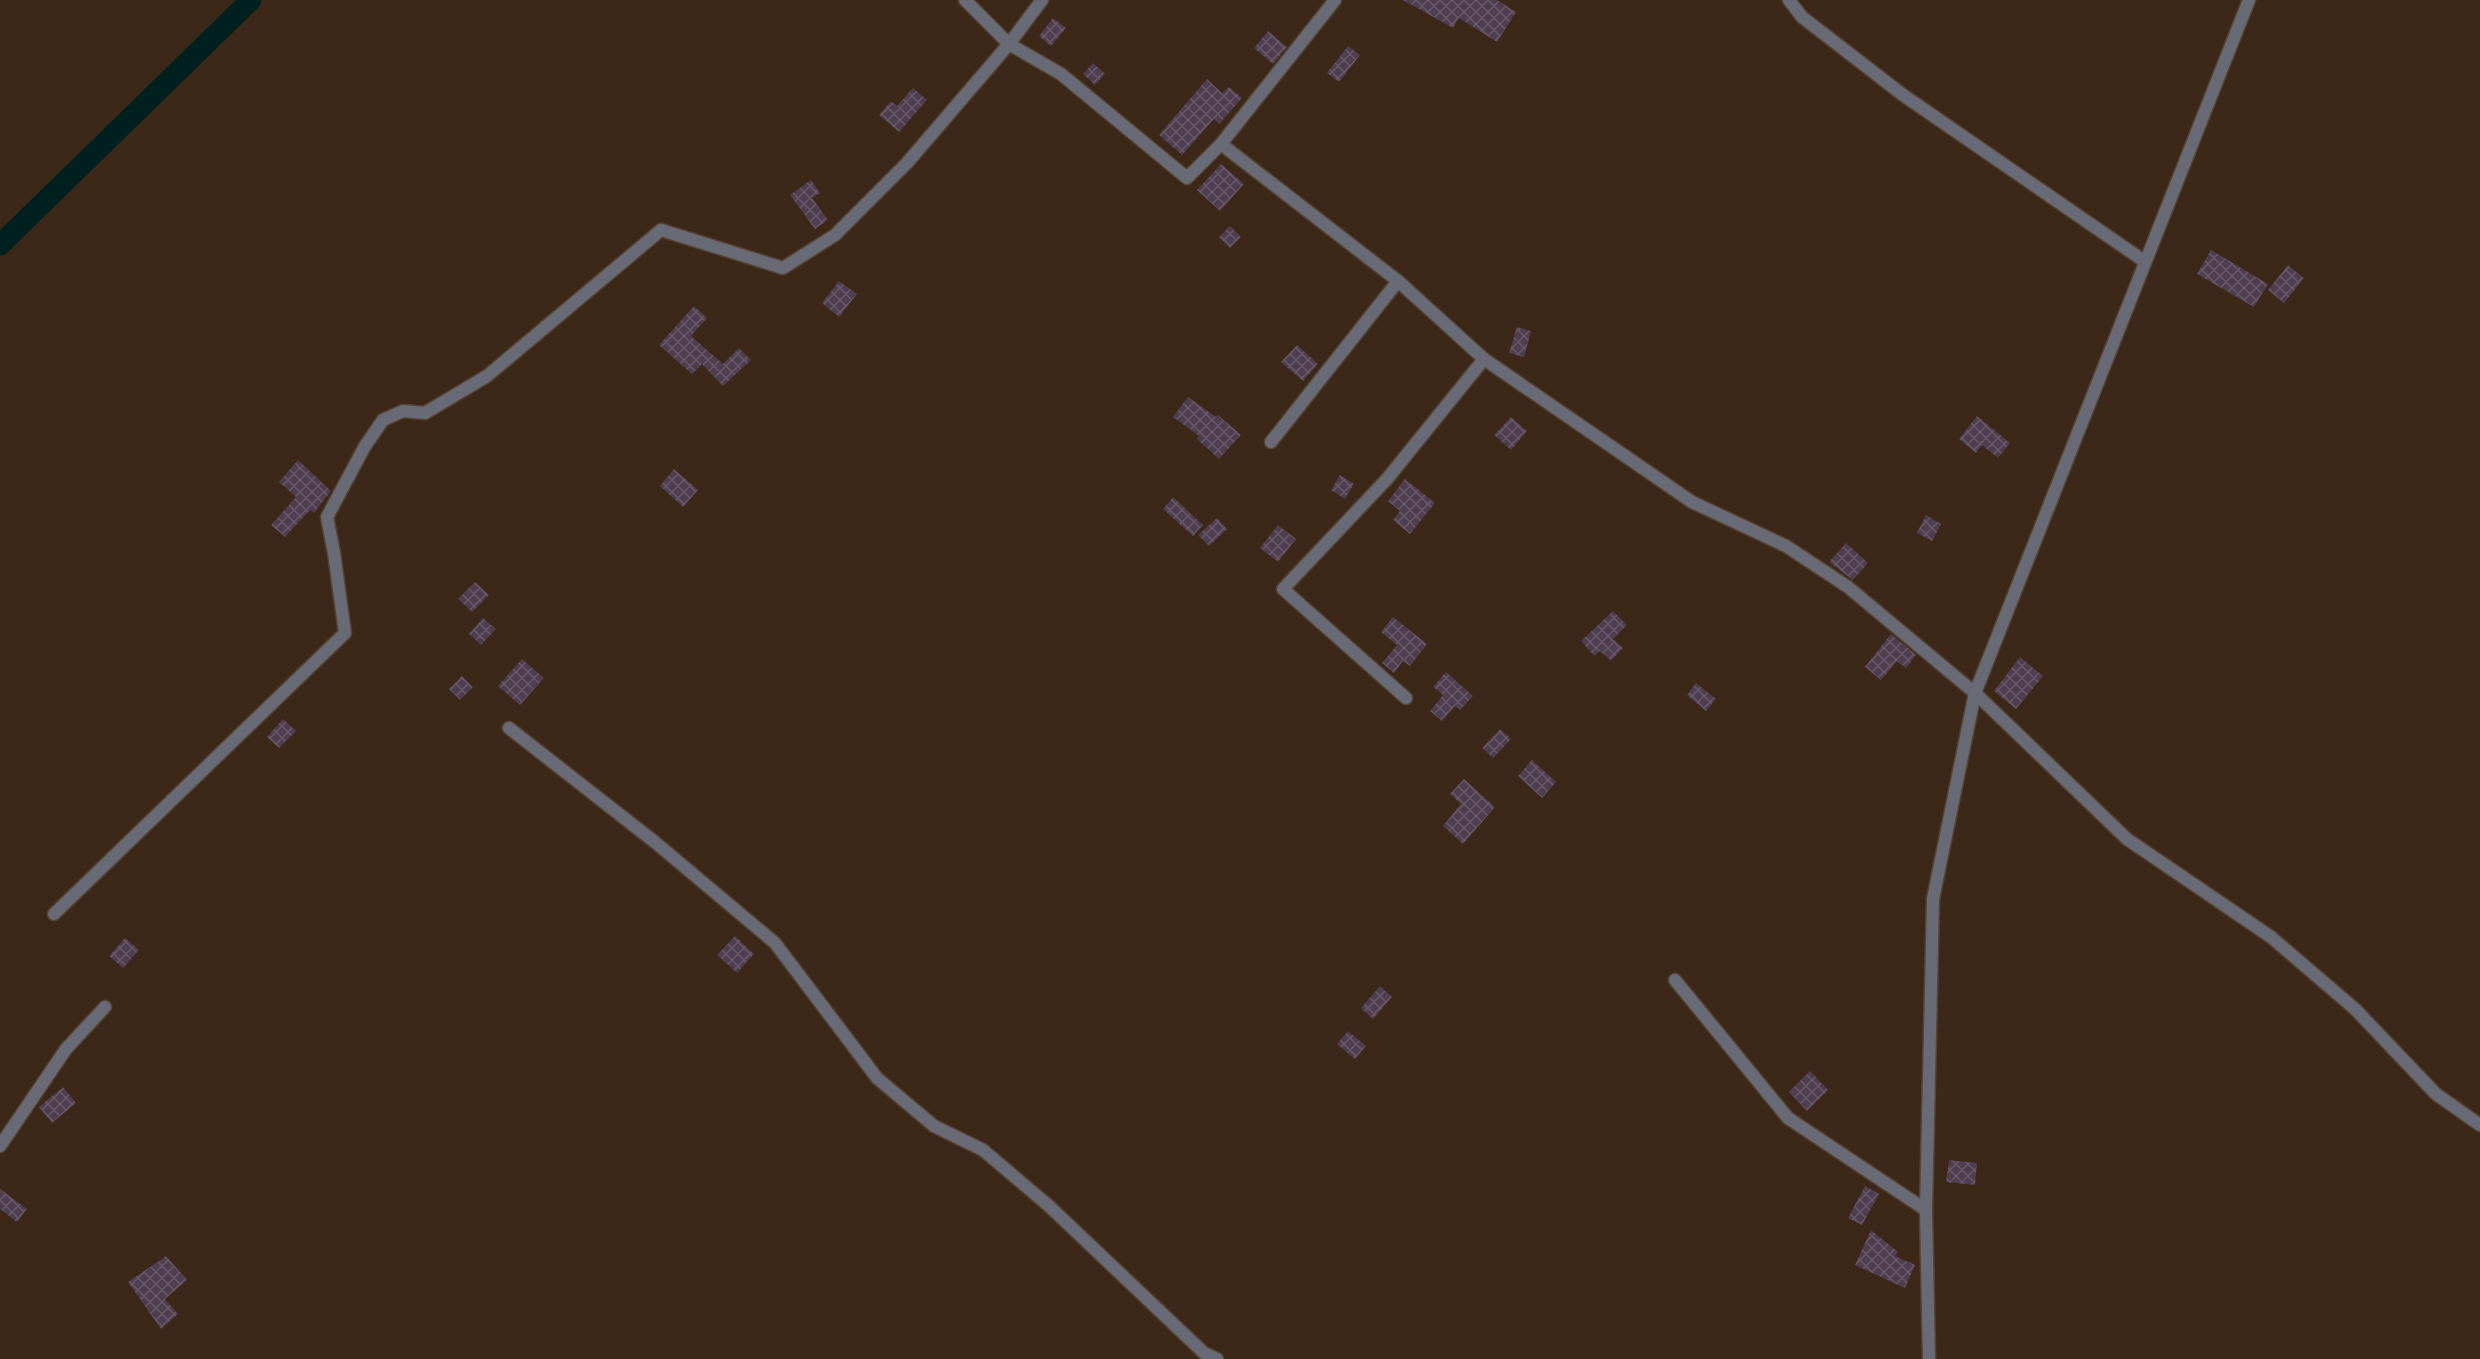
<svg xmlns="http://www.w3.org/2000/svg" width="2480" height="1359" font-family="Karla,sans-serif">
<defs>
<pattern id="building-cross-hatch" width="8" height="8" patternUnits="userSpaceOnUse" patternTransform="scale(1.5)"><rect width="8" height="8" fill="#4f3d50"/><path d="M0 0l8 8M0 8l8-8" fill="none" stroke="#685868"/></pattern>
</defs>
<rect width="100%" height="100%" fill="#3c2818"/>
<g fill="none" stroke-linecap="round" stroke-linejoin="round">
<path stroke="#002020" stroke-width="21" d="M 0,245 L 251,0"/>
</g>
<g fill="url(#building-cross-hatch)">
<path d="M 1403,0 L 1497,0 L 1516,12 L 1497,42 L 1459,18 L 1453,28 Z"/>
<path d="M 1053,18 L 1066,28 L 1051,46 L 1039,36 Z"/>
<path d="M 1268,31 L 1287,47 L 1273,64 L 1254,48 Z"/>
<path d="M 1348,46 L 1360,55 L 1339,82 L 1327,73 Z"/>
<path d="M 1093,63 L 1105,74 L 1095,85 L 1083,74 Z"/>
<path d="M 1207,79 L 1222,93 L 1229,87 L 1242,98 L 1219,124 L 1214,119 L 1182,155 L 1159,135 Z"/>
<path d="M 913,88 L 927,100 L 899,132 L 879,115 L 891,101 L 897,106 Z"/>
<path d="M 1221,164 L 1244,184 L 1220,211 L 1197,190 Z"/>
<path d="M 811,180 L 820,193 L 812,198 L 828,220 L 815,229 L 790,195 Z"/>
<path d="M 1230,226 L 1241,237 L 1230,248 L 1219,237 Z"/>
<path d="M 2211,250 L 2268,284 L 2254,307 L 2197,274 Z"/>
<path d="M 2288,265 L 2304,278 L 2284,303 L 2268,290 Z"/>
<path d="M 839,281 L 857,294 L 839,317 L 822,303 Z"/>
<path d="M 694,306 L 707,318 L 691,336 L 723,364 L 739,348 L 751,360 L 723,386 L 702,364 L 692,374 L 659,345 Z"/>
<path d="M 1517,327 L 1531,331 L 1524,357 L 1509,353 Z"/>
<path d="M 1297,345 L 1318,364 L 1303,381 L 1281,362 Z"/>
<path d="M 1188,397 L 1216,417 L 1218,415 L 1241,435 L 1219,459 L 1197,439 L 1199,436 L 1173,417 Z"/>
<path d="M 1977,416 L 2010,443 L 1998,458 L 1982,445 L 1976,453 L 1959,439 Z"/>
<path d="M 1511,417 L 1527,431 L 1511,450 L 1494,435 Z"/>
<path d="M 298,460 L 331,491 L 314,513 L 310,510 L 285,537 L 271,525 L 296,497 L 279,482 Z"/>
<path d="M 674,469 L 698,490 L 683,507 L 660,486 Z"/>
<path d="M 1340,475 L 1354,484 L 1345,499 L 1331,490 Z"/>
<path d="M 1405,479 L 1435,503 L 1410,534 L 1393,520 L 1400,511 L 1388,501 Z"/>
<path d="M 1173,497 L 1203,525 L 1193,536 L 1163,509 Z"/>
<path d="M 1926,515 L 1941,524 L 1932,541 L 1917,533 Z"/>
<path d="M 1217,518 L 1227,529 L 1209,546 L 1198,535 Z"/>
<path d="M 1278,525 L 1296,539 L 1278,562 L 1260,548 Z"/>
<path d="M 1846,543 L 1868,563 L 1853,580 L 1829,562 Z"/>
<path d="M 475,582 L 489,595 L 472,612 L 458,599 Z"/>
<path d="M 1613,611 L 1627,625 L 1613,639 L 1623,648 L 1611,661 L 1600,651 L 1594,656 L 1581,641 Z"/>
<path d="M 1393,617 L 1427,644 L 1410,666 L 1403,661 L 1394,673 L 1382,663 L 1397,645 L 1381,632 Z"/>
<path d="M 483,618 L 496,629 L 481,645 L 469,634 Z"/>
<path d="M 1891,634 L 1916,655 L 1906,668 L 1897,661 L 1881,680 L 1865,667 Z"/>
<path d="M 2020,657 L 2043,676 L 2016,709 L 1994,691 Z"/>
<path d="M 522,659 L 544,678 L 520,705 L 498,686 Z"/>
<path d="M 1446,672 L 1473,696 L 1460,710 L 1455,706 L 1442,721 L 1430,711 L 1443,695 L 1433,687 Z"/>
<path d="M 462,676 L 473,687 L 460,700 L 449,689 Z"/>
<path d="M 1696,683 L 1716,699 L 1706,711 L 1687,695 Z"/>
<path d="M 283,719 L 296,731 L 279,748 L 267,737 Z"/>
<path d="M 1500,729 L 1511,739 L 1493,758 L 1482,748 Z"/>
<path d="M 1532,760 L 1556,782 L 1542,798 L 1518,776 Z"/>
<path d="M 1464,779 L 1495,807 L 1463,844 L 1443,826 L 1461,804 L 1450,794 Z"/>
<path d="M 735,936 L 754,954 L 737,973 L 717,955 Z"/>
<path d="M 125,938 L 139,950 L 123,968 L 109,956 Z"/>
<path d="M 1380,986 L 1392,997 L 1373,1019 L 1361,1008 Z"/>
<path d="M 1348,1031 L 1366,1046 L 1355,1059 L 1337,1044 Z"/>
<path d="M 1810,1071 L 1828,1090 L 1807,1111 L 1789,1092 Z"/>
<path d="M 63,1087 L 76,1103 L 52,1123 L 39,1107 Z"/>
<path d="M 1949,1160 L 1977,1163 L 1975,1185 L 1946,1182 Z"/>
<path d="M 1865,1186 L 1879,1194 L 1862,1225 L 1848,1218 Z"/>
<path d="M 0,1189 L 27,1209 L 17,1222 L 0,1209 Z"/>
<path d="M 1871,1230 L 1898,1252 L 1895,1256 L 1915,1265 L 1905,1288 L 1855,1265 Z"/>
<path d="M 166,1256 L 187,1280 L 165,1299 L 178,1314 L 161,1329 L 128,1282 Z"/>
</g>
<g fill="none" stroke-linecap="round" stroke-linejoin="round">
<g stroke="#564334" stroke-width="15">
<g id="street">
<path d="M 965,0 L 1009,44 L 1061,74 L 1187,178 L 1221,144 L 1398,281 L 1484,359 L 1692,502 L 1786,546 L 1848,587 L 1975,693 L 2127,839 L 2271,937 L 2355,1009 L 2436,1094 L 2480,1125"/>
<path d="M 1789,0 L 1802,17 L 1903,95 L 2144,261"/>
<path d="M 1221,144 L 1335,0"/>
<path d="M 1271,442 L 1398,281"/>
<path d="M 1406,698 L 1283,589 L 1387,479 L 1484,359"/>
<path d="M 509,728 L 656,843 L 775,943 L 877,1078 L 934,1126 L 983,1150 L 1049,1206 L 1204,1353 L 1217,1359"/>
<path d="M 54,914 L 345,633 L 334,553 L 327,517 L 365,446 L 383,420 L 403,411 L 425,413 L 487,376 L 661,230 L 783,268 L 835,235 L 907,163 L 1009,44 L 1042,0"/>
<path d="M 1675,980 L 1788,1118 L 1926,1210"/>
<path d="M 0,1146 L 66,1049 L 105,1007"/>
<path d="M 1929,1359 L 1926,1210 L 1933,899 L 1975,693 L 2249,0"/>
</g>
</g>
<use href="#street" stroke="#686a76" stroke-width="12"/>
</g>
</svg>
